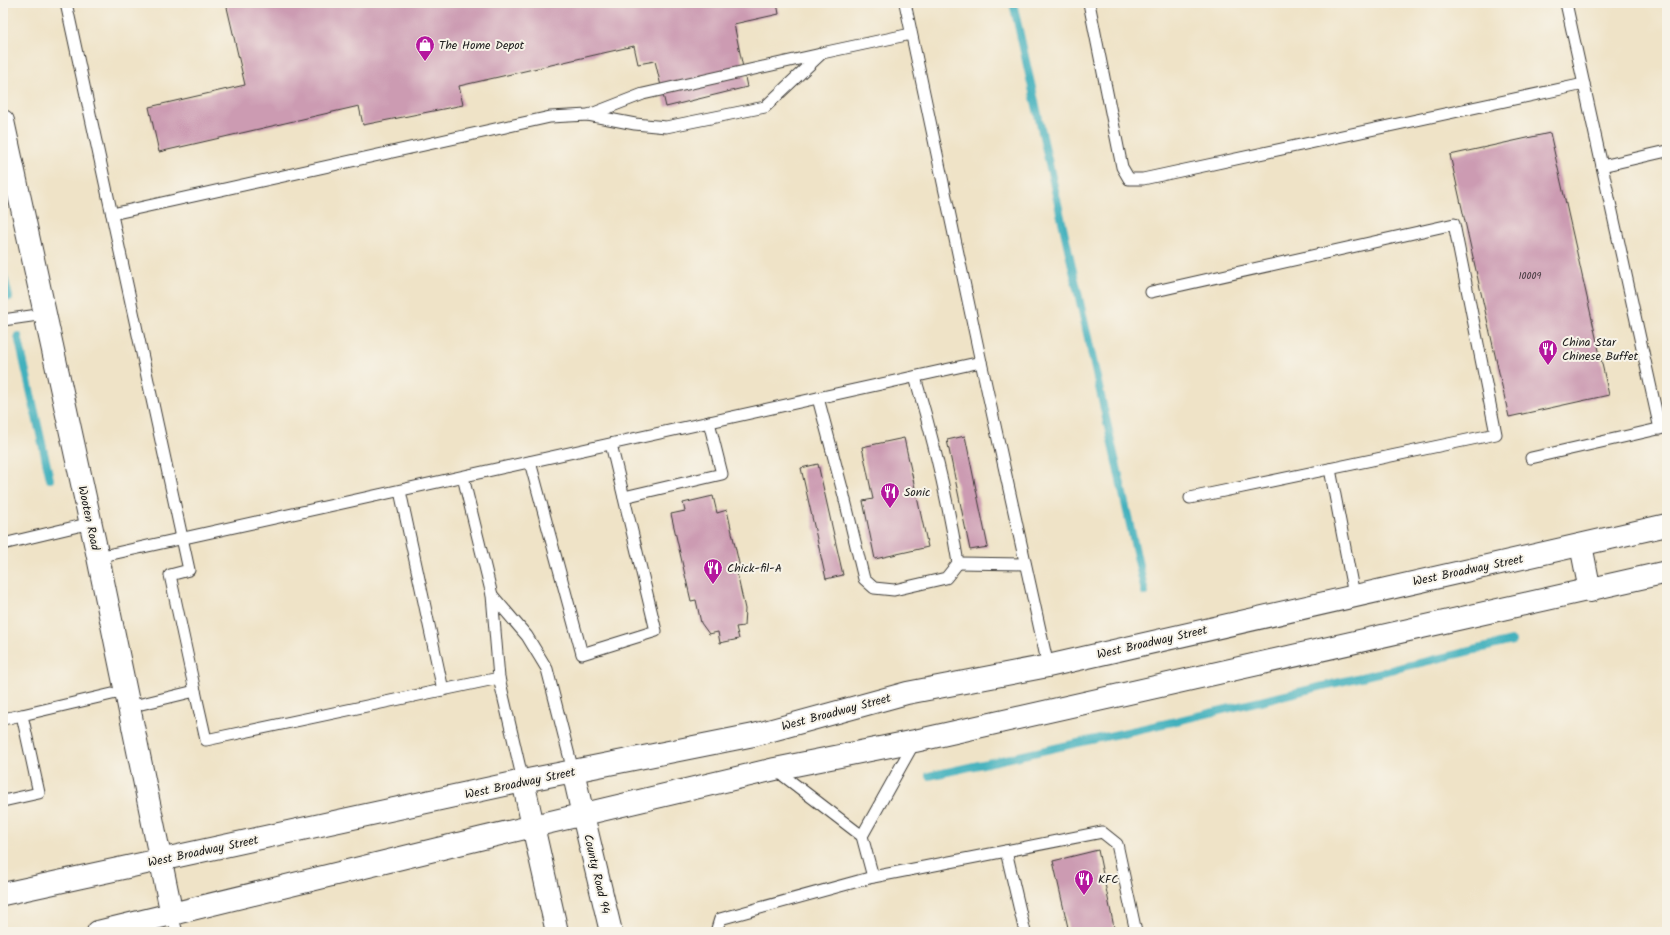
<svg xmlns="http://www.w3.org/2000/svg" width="1670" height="935" font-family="Kalam,sans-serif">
<rect width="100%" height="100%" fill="#f7f3e8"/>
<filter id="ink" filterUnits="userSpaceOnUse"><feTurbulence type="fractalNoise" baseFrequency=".025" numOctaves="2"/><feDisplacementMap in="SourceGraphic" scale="8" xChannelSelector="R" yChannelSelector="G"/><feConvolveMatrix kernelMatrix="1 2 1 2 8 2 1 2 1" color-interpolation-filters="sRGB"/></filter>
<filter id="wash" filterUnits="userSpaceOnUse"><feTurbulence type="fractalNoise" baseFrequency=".012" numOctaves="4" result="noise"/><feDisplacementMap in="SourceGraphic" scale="16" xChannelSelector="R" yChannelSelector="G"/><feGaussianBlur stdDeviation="0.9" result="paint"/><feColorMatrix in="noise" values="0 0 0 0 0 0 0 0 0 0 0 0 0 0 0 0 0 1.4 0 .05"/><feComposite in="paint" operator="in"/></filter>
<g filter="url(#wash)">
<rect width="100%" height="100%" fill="#efe3c7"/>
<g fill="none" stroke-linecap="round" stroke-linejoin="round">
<g stroke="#42b1bd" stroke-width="8">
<path d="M 1013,3 L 1145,592"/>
<path d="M 3,273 L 9,297"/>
<path d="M 18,336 L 50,479"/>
<path d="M 929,776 L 1172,722 L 1512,641"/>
</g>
</g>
<g id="blocks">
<g fill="#cc9bb2">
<path d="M 226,3 L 777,3 L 779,14 L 734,24 L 747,87 L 666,107 L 655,61 L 638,64 L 634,46 L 459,86 L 463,105 L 363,125 L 359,106 L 159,152 L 149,107 L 245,85 Z"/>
<path d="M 1550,133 L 1609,395 L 1509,417 L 1450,155 Z"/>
<path d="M 965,436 L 988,547 L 970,550 L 947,440 Z"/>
<path d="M 904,438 L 928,547 L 875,559 L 863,501 L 873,499 L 862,447 Z"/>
<path d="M 818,464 L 843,575 L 826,579 L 801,468 Z"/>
<path d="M 713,496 L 717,513 L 727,510 L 740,568 L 736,569 L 745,609 L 744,626 L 736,627 L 739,639 L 720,643 L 718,632 L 709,634 L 701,623 L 696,600 L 691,601 L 671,514 L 685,511 L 683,503 Z"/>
<path d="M 1098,850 L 1115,932 L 1069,932 L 1053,861 Z"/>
</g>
</g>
</g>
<g filter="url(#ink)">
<use href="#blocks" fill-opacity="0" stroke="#3c3a36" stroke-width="1"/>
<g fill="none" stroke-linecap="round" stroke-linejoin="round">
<g stroke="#3c3a36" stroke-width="13">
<g id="service">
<path d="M 66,3 L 189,570 L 170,575 L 195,691"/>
<path d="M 905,3 L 981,362 L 1048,666"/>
<path d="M 1089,3 L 1122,167 L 1129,179 L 1143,179 L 1584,84"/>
<path d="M 1566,3 L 1660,429"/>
<path d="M 589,115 L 643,94 L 821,54"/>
<path d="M 1602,166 L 1667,151"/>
<path d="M 112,214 L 550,117 L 588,115 L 635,124 L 666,127 L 765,107 L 822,53 L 911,34"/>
<path d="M 1151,292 L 1454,224 L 1496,434 L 1190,498"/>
<path d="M 3,320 L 45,314"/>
<path d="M 818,398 L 844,496 L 864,579 L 874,588 L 894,590 L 946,578 L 958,563 C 948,500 933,438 915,377"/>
<path d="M 1531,458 L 1667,427"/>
<path d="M 530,462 L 582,654 L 656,631 L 611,444"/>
<path d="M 1330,469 L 1354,595"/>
<path d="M 463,477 L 492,595 L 499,678 L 523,781"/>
<path d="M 400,491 L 443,690"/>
<path d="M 624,497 L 722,474 L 709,422"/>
<path d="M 3,544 L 91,523"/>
<path d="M 98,557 L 981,362"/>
<path d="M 958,563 L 1025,564"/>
<path d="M 492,595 L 527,636 L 547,669 L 573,771"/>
<path d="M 129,707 L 195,691 L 206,740 L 499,678"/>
<path d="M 3,719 L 22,715"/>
<path d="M 776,770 L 862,836 L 873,877 L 1006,851 L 1025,932"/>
<path d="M 3,801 L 39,793 L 22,715 L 125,691"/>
<path d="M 862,836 L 915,741"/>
<path d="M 1006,851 L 1102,832 L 1117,844 L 1136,932"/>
<path d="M 172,915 L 177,932"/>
<path d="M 716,932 L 720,919 L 873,877"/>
</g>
</g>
<g stroke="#3c3a36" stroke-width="24">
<path id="minor" d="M 3,121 L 98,557 L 172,915"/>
</g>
<g stroke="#3c3a36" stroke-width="24">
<g id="tertiary">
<path d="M 583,815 L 611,932"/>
<path d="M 533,826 L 557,932"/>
</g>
</g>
<g stroke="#3c3a36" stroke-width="24">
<g id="primary">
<path d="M 1581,545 L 1590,591"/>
<path d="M 573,771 L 583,815"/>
<path d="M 523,781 L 533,826"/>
<path d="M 3,894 L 523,781 L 754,735 L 907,693 L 1048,666 L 1667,525"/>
<path d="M 98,932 L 483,838 L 775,769 L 915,741 L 1667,572"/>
</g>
</g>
<use href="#service" stroke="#fff" stroke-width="11"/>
<use href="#minor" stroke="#fff" stroke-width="22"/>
<use href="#tertiary" stroke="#fff" stroke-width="22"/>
<use href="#primary" stroke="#fff" stroke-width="22"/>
</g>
</g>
<defs>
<g id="shop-pin" transform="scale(1)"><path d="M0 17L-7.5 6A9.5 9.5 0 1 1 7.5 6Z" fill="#b5179e" stroke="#f7f3e8"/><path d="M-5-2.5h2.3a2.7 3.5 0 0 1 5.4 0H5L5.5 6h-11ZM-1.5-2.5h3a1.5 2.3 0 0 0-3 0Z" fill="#fff"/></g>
<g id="restaurant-pin" transform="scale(1)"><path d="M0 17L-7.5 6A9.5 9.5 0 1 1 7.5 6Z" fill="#b5179e" stroke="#f7f3e8"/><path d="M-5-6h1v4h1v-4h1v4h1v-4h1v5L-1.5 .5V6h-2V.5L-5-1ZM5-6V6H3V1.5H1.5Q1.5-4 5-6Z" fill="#fff"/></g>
</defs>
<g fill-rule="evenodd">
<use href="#shop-pin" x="425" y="45"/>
<use href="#restaurant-pin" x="1548" y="349"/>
<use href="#restaurant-pin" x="890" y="492"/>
<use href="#restaurant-pin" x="713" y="568"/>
<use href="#restaurant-pin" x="1084" y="879"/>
</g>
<g text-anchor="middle" stroke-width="4" stroke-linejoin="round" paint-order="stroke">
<g font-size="10" fill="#483c42">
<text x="1530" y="279">10009</text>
</g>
<g font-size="12" fill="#1c1c1c" stroke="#f7f3e8" text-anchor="start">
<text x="439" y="49">The Home Depot</text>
<text x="1562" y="346">China Star<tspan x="1562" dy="14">Chinese Buffet</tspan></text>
<text x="904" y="496">Sonic</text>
<text x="727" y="572">Chick-fil-A</text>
<text x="1098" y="883">KFC</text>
</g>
<g font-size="12" fill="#1c1c1c" stroke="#f7f3e8">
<text transform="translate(89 518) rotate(78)" y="4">Wooten Road</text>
<text transform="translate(1468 570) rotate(-12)" y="4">West Broadway Street</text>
<text transform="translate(1152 642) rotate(-13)" y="4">West Broadway Street</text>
<text transform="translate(836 712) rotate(-15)" y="4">West Broadway Street</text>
<text transform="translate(520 783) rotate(-12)" y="4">West Broadway Street</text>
<text transform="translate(203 851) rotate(-12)" y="4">West Broadway Street</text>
<text transform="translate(597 874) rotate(77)" y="4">County Road 94</text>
</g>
</g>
<rect width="1670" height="935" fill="none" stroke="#f7f3e8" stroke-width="16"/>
</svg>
